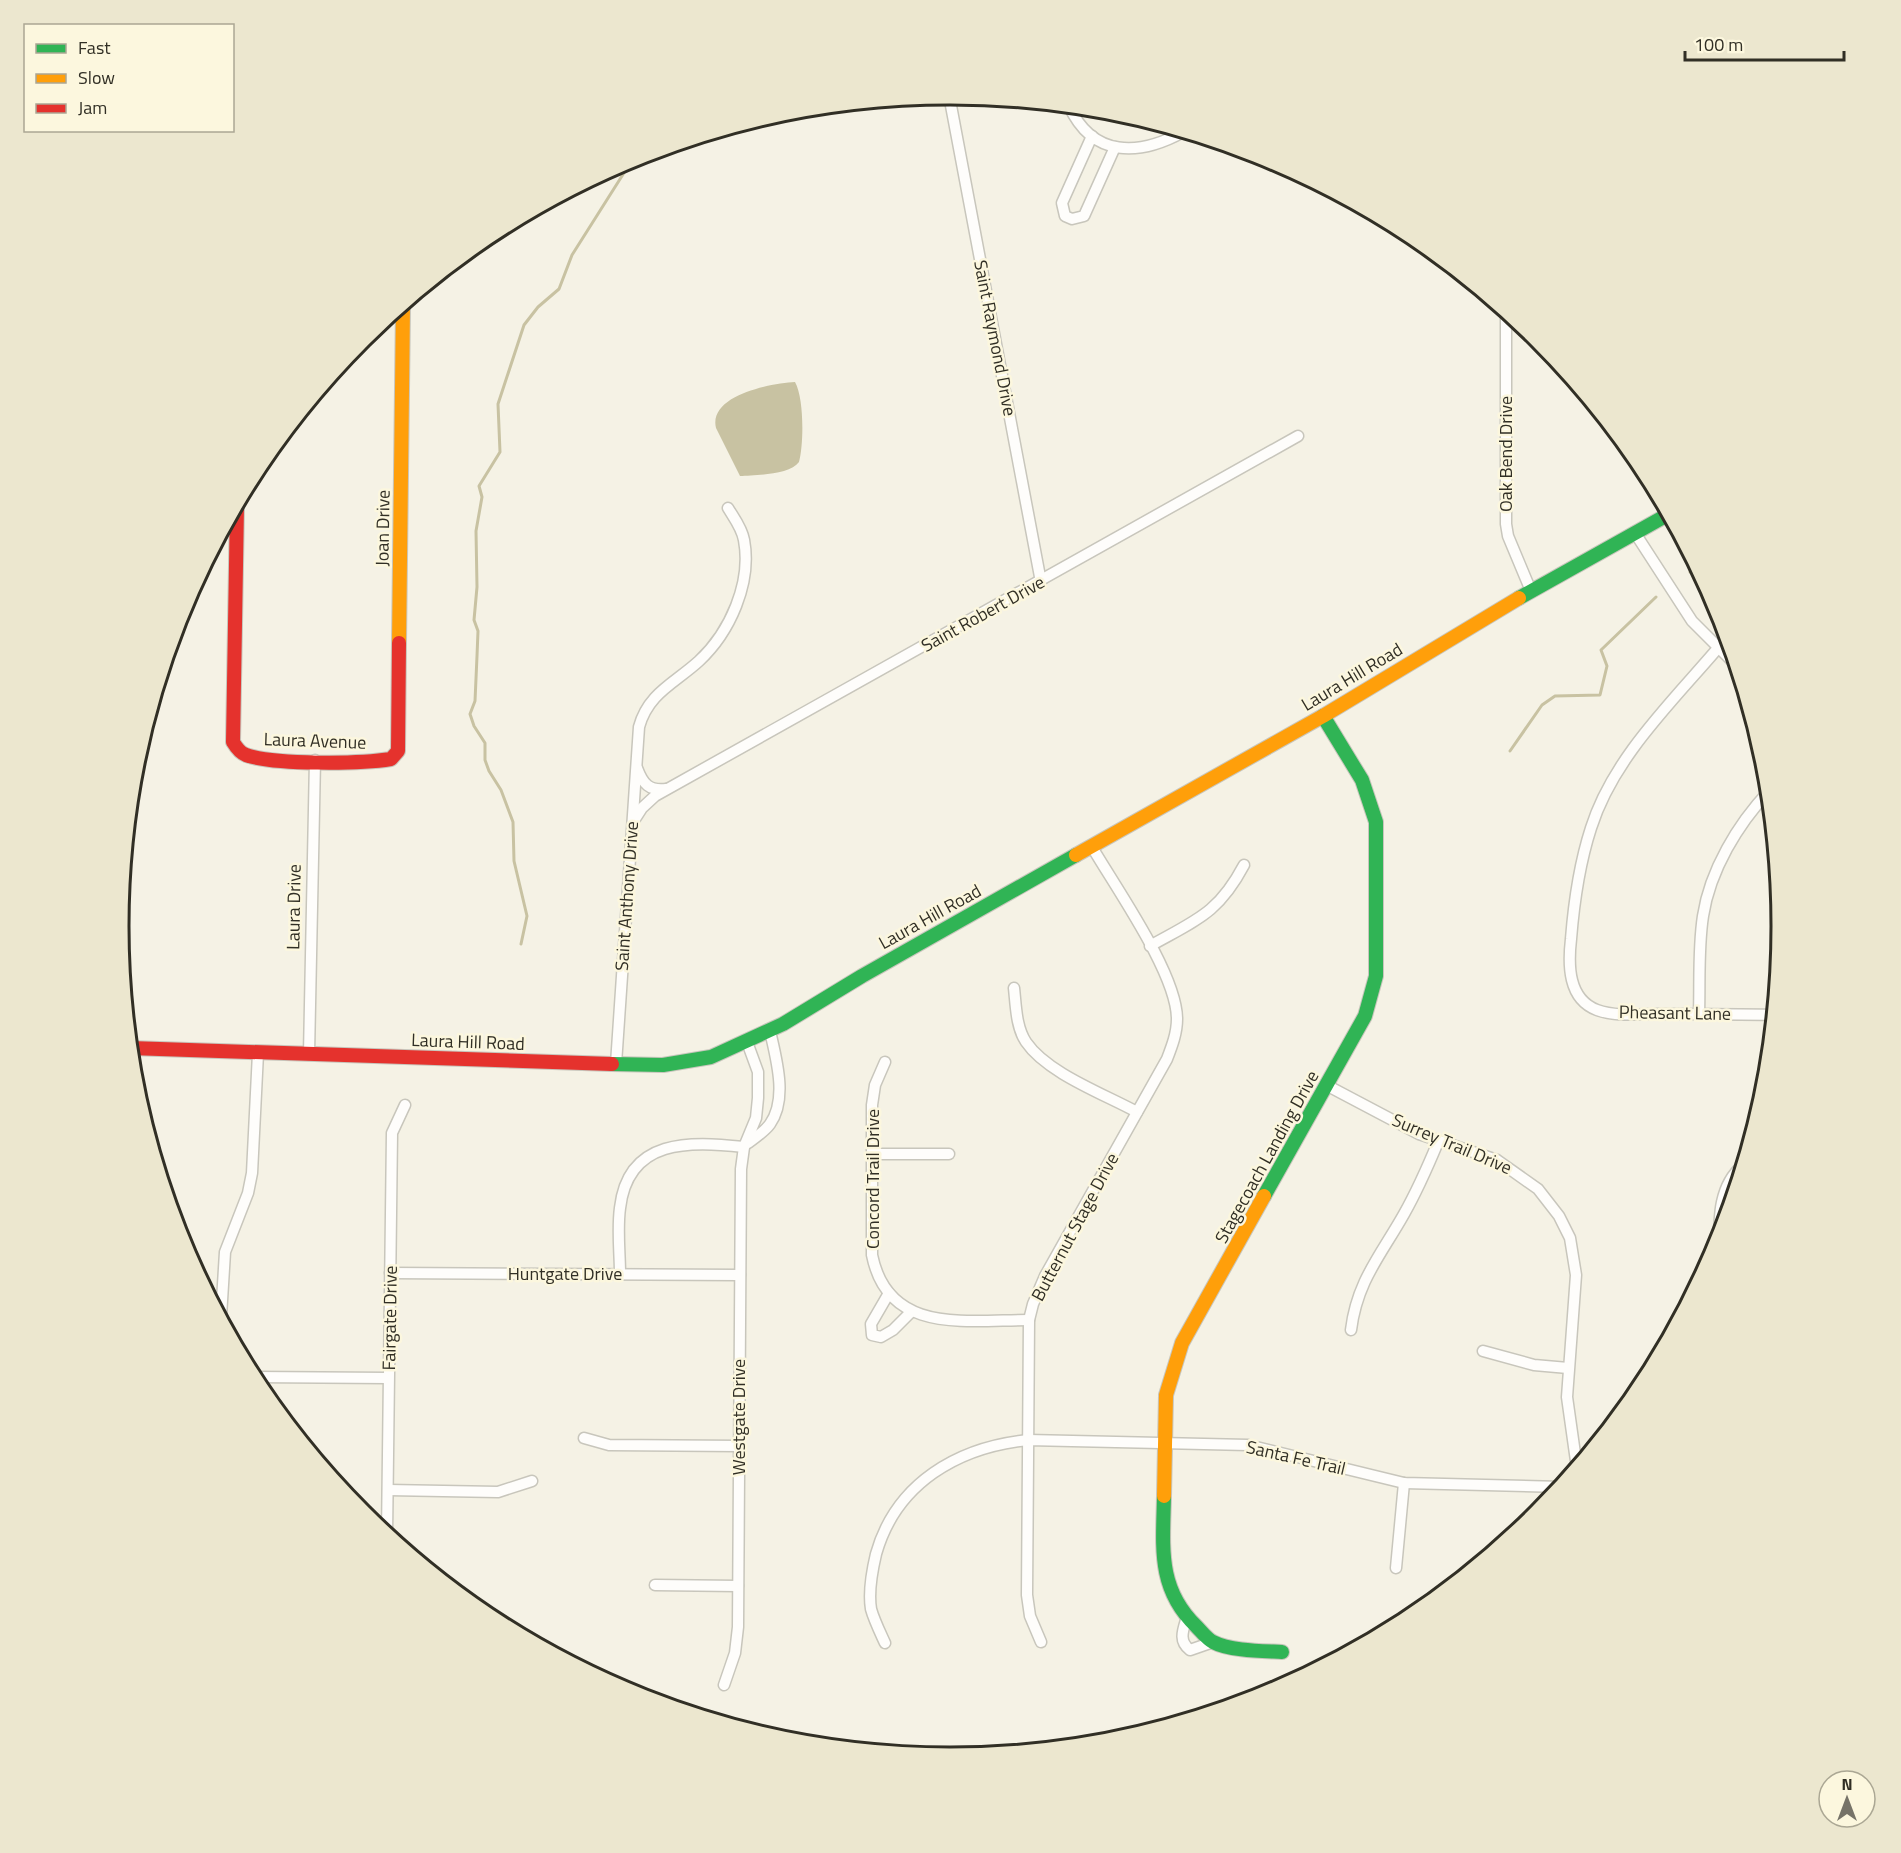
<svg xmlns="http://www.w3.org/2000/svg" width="1901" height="1853" font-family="'Titillium Web',sans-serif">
<rect width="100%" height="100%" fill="#f5f2e5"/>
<path fill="#f6f1d9" d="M 132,1066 L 139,1066 L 139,1104 L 134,1088 Z"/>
<path fill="#c8c2a2" d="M 795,382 C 804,398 804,443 799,462 C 790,475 755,475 740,476 L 716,428 C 708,395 772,383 795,382 Z"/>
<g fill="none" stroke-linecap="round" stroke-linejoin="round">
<g stroke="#c8c2a2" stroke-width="3">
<path d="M 1690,572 L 1698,568"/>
<path d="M 1510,751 L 1542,705 L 1555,696 L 1600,695 L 1607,666 L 1601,650 L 1656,597"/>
<path d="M 521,944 L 527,916 L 514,861 L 513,822 L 501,790 L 489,771 L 485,760 L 485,743 L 474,726 L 470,714 L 475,701 L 477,656 L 478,631 L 474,620 L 477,587 L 476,531 L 482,497 L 479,486 L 500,452 L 498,404 L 524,325 L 538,307 L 559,289 L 572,255 L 634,157"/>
</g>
<g stroke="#c8c6bc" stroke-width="13">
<g id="street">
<path d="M 949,95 L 1041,582"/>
<path d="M 1069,106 C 1093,158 1139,156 1183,132"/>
<path d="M 1092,136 L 1062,203 L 1065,216 L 1072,219 L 1084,216 L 1115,147"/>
<path d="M 1506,312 L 1506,524 L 1508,536 L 1531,591"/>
<path d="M 1635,533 L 1692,621 L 1736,665"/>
<path d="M 1718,648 C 1672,702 1613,758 1591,828 C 1579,865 1574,901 1571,939 C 1568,965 1568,999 1597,1010 C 1616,1017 1641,1014 1660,1014 C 1698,1014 1736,1014 1774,1015"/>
<path d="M 637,768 C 643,784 649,791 666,789"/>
<path d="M 633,822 L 642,808 L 655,796 L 1298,436"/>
<path d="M 1150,946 C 1196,920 1218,914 1244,865"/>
<path d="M 1014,988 C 1016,1006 1016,1027 1026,1042 C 1047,1073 1104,1094 1137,1112"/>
<path d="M 1699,1014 C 1700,982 1698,948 1703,916 C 1710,870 1738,824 1769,791"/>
<path d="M 309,1054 L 315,760"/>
<path d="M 885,1062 L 875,1085 L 872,1105 L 872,1255 C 888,1335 966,1320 1029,1320"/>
<path d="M 616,1064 L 639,727 C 648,693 675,683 699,661 C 730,632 752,583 744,540 C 742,528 734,518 728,508"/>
<path d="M 1328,1086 L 1419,1134 L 1497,1160 L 1538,1189 L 1559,1216 L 1570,1238 L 1576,1275 L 1567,1397 L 1577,1468"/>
<path d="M 748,1143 C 755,1138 765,1131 770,1124 C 788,1099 776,1058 770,1031"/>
<path d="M 873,1154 L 949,1154"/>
<path d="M 1719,1246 C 1719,1217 1719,1185 1743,1165"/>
<path d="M 390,1273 L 740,1275"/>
<path d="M 620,1274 C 620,1253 617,1230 620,1208 C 628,1138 690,1141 744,1147"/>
<path d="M 889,1293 L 871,1324 L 872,1335 L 881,1337 L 893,1330 L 911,1312"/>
<path d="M 221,1317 L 225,1252 L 248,1193 L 252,1173 L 258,1053"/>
<path d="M 1351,1330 C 1357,1281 1381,1255 1404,1214 C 1417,1191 1428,1166 1438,1142"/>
<path d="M 1483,1351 L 1534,1365 L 1568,1368"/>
<path d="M 252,1377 L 388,1378"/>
<path d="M 584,1438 L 609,1445 L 740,1446"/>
<path d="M 388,1490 L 498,1492 L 532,1481"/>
<path d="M 387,1535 L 392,1133 L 405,1105"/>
<path d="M 1396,1568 L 1404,1483"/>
<path d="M 655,1585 L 738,1586"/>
<path d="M 1187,1617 C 1183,1630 1178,1641 1190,1650 L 1213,1642"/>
<path d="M 1041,1642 L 1030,1616 L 1027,1595 L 1029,1320 L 1033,1304 L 1045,1276 L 1167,1059 C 1172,1046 1177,1033 1177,1019 C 1177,974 1116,888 1092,847"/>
<path d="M 885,1643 C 880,1632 874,1620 871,1609 C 868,1591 872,1571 876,1554 C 896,1483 958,1447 1028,1440 L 1248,1445 L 1404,1483 L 1562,1487"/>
<path d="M 724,1685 L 735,1653 L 738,1627 L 741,1169 L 744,1147 L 756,1118 L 758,1098 L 758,1072 L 747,1042"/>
</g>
</g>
<g stroke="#c8c6bc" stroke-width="16">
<g id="fast">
<path d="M 1519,598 L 1669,514"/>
<path d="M 612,1064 L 663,1065 L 711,1057 L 783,1024 L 862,976 L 1076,855"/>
<path d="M 1264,1196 L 1365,1016 L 1376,976 L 1376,822 L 1362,780 L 1323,716"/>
<path d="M 1164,1496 C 1163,1547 1157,1588 1196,1626 C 1201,1631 1207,1639 1213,1642 C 1230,1651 1263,1651 1282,1652"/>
</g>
</g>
<g stroke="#c8c6bc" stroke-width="16">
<g id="slow">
<path d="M 399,643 L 403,305"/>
<path d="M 1076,855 L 1323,716 L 1519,598"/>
<path d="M 1164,1496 L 1166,1395 L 1182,1343 L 1264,1196"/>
</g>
</g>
<g stroke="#c8c6bc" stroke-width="16">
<g id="jam">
<path d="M 237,506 L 233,742 C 236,747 240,753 246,755 C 274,765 360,764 391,759 L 398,751 L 399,643"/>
<path d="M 130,1048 L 612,1064"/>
</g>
</g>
<use href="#street" stroke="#fefdfb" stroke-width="10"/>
<use href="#fast" stroke="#30b455" stroke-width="14"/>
<use href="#slow" stroke="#ff9f0a" stroke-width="14"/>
<use href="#jam" stroke="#e5322d" stroke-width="14"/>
</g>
<g text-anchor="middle" stroke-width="5" stroke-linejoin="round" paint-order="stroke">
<g font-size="18" fill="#312f25" stroke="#fcf7de">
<text transform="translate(995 338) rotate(79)" y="6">Saint Raymond Drive</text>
<text transform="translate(1506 454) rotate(-90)" y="6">Oak Bend Drive</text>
<text transform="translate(383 528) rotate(-89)" y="6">Joan Drive</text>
<text transform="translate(983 614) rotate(-29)" y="6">Saint Robert Drive</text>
<text transform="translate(1352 677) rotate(-31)" y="6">Laura Hill Road</text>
<text transform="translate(315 741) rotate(2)" y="6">Laura Avenue</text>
<text transform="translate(627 896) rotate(-86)" y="6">Saint Anthony Drive</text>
<text transform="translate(294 907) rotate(-89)" y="6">Laura Drive</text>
<text transform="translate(930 917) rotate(-29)" y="6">Laura Hill Road</text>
<text transform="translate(1675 1013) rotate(1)" y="6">Pheasant Lane</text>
<text transform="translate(468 1042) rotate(2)" y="6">Laura Hill Road</text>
<text transform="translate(1452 1144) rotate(23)" y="6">Surrey Trail Drive</text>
<text transform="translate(1267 1157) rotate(-61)" y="6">Stagecoach Landing Drive</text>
<text transform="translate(873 1179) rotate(-90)" y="6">Concord Trail Drive</text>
<text transform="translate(1075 1227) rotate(-62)" y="6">Butternut Stage Drive</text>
<text x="565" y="1280">Huntgate Drive</text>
<text transform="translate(390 1318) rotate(-89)" y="6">Fairgate Drive</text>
<text transform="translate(739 1417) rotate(-90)" y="6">Westgate Drive</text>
<text transform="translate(1296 1458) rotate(13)" y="6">Santa Fe Trail</text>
</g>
</g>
<path d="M0 0H1901V1853H0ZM129 926a821 821 0 1 1 1642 0a821 821 0 1 1-1642 0Z" fill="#ece7cf" fill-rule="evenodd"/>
<path fill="none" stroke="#312f25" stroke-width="3" d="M129 926a821 821 0 1 1 1642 0a821 821 0 1 1-1642 0Z"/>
<rect x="24" y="24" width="210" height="108" fill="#fcf7de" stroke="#aba794" stroke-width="1.5"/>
<rect x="36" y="44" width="30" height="9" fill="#30b455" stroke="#aba794" stroke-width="1.5"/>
<text x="78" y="54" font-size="18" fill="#312f25">Fast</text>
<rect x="36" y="74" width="30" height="9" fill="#ff9f0a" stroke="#aba794" stroke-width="1.5"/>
<text x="78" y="84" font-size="18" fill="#312f25">Slow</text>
<rect x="36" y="104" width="30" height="9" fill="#e5322d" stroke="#aba794" stroke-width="1.5"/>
<text x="78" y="114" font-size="18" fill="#312f25">Jam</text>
<g transform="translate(1847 1799)"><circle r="28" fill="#fcf7de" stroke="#aba794" stroke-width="1.5"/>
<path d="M0-4.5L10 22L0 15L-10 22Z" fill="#767368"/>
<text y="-9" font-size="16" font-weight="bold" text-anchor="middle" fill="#312f25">N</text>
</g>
<path d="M1685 51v9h159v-9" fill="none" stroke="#312f25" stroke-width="3"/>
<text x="1694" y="51" font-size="18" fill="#312f25" stroke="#fcf7de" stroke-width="4.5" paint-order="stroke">100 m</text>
</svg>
